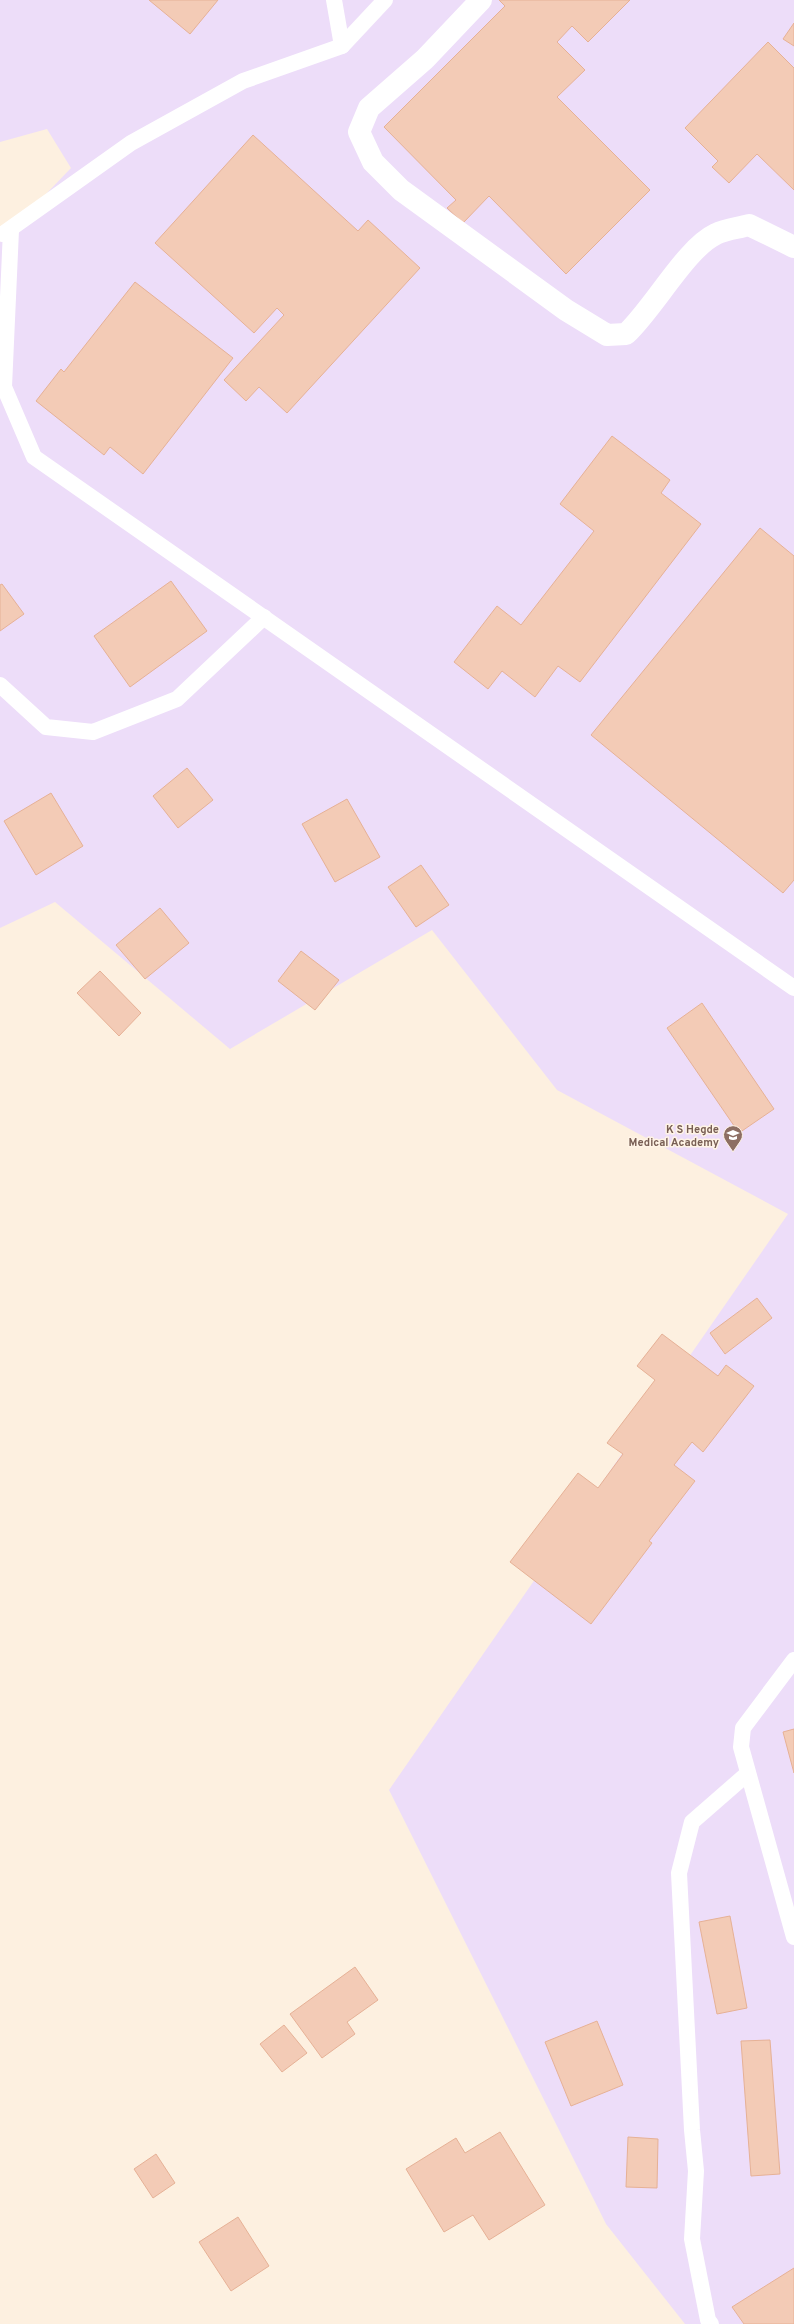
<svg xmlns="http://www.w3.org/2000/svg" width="794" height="2324" font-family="Overpass,sans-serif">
<rect width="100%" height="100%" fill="#fdf0e0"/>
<path fill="#edddf9" d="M 0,0 L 794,0 L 794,2324 L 685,2324 L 606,2224 L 389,1790 L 788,1214 L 557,1090 L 432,930 L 230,1049 L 55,902 L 0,928 L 0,242 L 71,168 L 47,129 L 0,142 Z"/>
<g fill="#f3cbb6" stroke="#e6b196">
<path d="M 149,0 L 218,0 L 190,34 Z"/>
<path d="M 499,0 L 630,0 L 588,42 L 572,26 L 557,42 L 585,70 L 557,97 L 650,190 L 566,274 L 489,196 L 463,223 L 447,208 L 456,200 L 384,127 L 505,6 Z"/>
<path d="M 794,23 L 794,46 L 783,39 Z"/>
<path d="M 768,42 L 794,68 L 794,190 L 757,154 L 729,183 L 712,167 L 718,161 L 685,128 Z"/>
<path d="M 253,135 L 358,231 L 368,220 L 420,268 L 287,413 L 259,387 L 246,401 L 224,380 L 284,315 L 277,308 L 254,333 L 155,243 Z"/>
<path d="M 135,282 L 233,358 L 143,474 L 110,447 L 104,455 L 36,401 L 61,369 L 64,372 Z"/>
<path d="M 612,436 L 670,480 L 661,493 L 701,524 L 580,682 L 558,666 L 535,697 L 502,671 L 488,689 L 454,662 L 497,606 L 521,625 L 594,531 L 560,504 Z"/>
<path d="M 760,528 L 794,556 L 794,880 L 783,893 L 591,735 Z"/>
<path d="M 171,581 L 207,631 L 130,687 L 94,636 Z"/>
<path d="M 2,584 L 24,614 L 0,631 L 0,585 Z"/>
<path d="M 187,768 L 213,800 L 178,828 L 153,796 Z"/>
<path d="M 51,793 L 83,846 L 36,875 L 4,821 Z"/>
<path d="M 347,799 L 380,857 L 335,882 L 302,824 Z"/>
<path d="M 421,865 L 449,905 L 416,927 L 388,887 Z"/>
<path d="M 160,908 L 189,943 L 145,979 L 116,945 Z"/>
<path d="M 301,951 L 339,980 L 315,1010 L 278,981 Z"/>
<path d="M 100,971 L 141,1013 L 119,1036 L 77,993 Z"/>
<path d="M 702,1003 L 774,1109 L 739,1133 L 667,1028 Z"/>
<path d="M 757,1298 L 772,1318 L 725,1354 L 710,1333 Z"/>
<path d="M 662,1334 L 718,1376 L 726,1365 L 754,1386 L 703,1452 L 692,1442 L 674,1465 L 695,1481 L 649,1541 L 652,1543 L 591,1624 L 510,1562 L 578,1473 L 598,1488 L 623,1454 L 607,1443 L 655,1380 L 637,1366 Z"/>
<path d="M 794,1729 L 794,1773 L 783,1732 Z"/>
<path d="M 730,1916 L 747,2008 L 717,2014 L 699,1922 Z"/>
<path d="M 355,1967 L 378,2000 L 347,2022 L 355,2034 L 322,2058 L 290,2014 Z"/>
<path d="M 597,2021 L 623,2085 L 571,2106 L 545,2042 Z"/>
<path d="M 284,2025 L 307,2053 L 282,2072 L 260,2044 Z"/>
<path d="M 770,2040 L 780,2174 L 751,2176 L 741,2041 Z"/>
<path d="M 500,2132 L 545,2205 L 489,2240 L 473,2215 L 444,2232 L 406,2169 L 456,2138 L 465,2153 Z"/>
<path d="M 628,2137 L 658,2139 L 657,2188 L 626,2187 Z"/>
<path d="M 156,2154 L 175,2183 L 153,2198 L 134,2169 Z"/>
<path d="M 238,2217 L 269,2266 L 231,2291 L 199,2242 Z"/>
<path d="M 794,2268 L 794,2324 L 744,2324 L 732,2307 Z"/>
</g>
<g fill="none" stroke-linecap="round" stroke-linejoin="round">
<g stroke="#fff" stroke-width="16">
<path d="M 342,46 L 385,0"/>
<path d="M 11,230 L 4,387 L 34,457 L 794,988"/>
<path d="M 3,234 L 131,143 L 243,81 L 342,46 L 334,0"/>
<path d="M 0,685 L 46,727 L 93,732 L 177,699 L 264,617"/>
<path d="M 794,1660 L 743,1728 L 741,1747 L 794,1937"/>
<path d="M 711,2324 L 708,2320 L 692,2239 L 696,2171 L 692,2130 L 679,1873 L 692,1822 L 747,1774"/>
</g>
<path stroke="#fff" stroke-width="22" d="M 481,0 L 425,59 L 369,108 L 359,132 L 373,162 L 401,190 L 566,310 L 607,335 L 626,334 C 654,308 686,248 716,234 C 726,229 739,228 749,225 L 794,247"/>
</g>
<defs>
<g id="university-pin" transform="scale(1)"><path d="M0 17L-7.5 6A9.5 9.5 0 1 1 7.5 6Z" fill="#8d6e63" stroke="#fff4e6"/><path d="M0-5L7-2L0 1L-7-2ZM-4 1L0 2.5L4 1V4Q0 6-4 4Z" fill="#fff"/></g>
</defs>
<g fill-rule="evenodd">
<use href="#university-pin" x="733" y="1135"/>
</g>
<g text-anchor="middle" stroke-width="3" stroke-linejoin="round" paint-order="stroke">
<g font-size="11" font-weight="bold" fill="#785e54" stroke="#fff4e6" text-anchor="end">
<text x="719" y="1133">K S Hegde<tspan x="719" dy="13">Medical Academy</tspan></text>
</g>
</g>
</svg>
